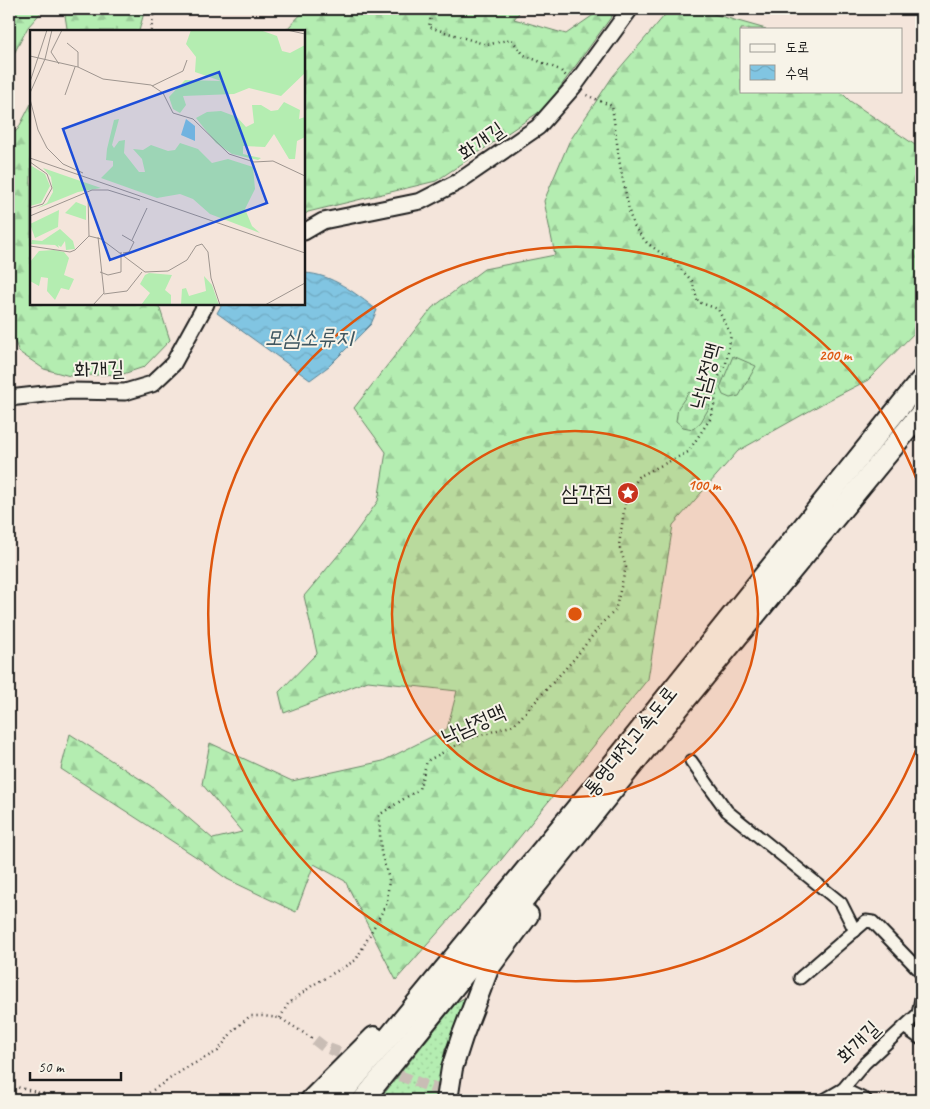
<svg xmlns="http://www.w3.org/2000/svg" width="930" height="1109" font-family="Caveat,'Poor Story',sans-serif">
<defs>
<pattern id="grass-dots" width="8" height="8" patternUnits="userSpaceOnUse" patternTransform="scale(1.25)"><rect width="8" height="8" fill="#b4edb1"/><path d="M2 2h.1M6 6h.1" fill="none" stroke="#9acb98" stroke-width="1.8" stroke-linecap="round"/></pattern>
<pattern id="forest-firs" width="22" height="20" patternUnits="userSpaceOnUse" patternTransform="scale(1.25)"><rect width="22" height="20" fill="#b4edb1"/><path d="M5 1l3.5 6h-7zM16 11l3.5 6h-7z" fill="#9acb98"/></pattern>
<pattern id="cemetery-stones" width="16" height="16" patternUnits="userSpaceOnUse" patternTransform="scale(1.25)"><rect width="16" height="16" fill="#b4edb1"/><path d="M2 7V4a2 2 0 0 1 4 0v3zM10 15v-3a2 2 0 0 1 4 0v3z" fill="#9acb98"/></pattern>
<pattern id="water-waves" width="16" height="10" patternUnits="userSpaceOnUse" patternTransform="scale(1.25)"><rect width="16" height="10" fill="#81c5e2"/><path d="M0 5q4-4 8 0t8 0" fill="none" stroke="#6fa9c1"/></pattern>
</defs>
<rect width="100%" height="100%" fill="#f4e5db"/>
<filter id="ink" filterUnits="userSpaceOnUse"><feTurbulence type="fractalNoise" baseFrequency=".02" numOctaves="2"/><feDisplacementMap in="SourceGraphic" scale="10" xChannelSelector="R" yChannelSelector="G"/><feConvolveMatrix kernelMatrix="1 2 1 2 8 2 1 2 1" color-interpolation-filters="sRGB"/></filter>
<g filter="url(#ink)">
<path fill="url(#grass-dots)" stroke="#688466" d="M 464,998 L 463,1014 L 445,1049 L 437,1100 L 379,1100 L 457,1002 Z"/>
<g fill="url(#forest-firs)" stroke="#688466">
<path d="M 9,9 L 44,9 L 28,27 L 9,63 Z"/>
<path d="M 64,9 L 145,9 L 139,31 L 66,31 L 67,28 Z"/>
<path d="M 306,9 L 522,9 L 514,19 L 566,34 L 602,9 L 617,9 L 545,108 L 436,181 L 308,212 L 304,215 L 304,31 L 285,31 Z"/>
<path d="M 670,9 L 696,9 L 766,29 L 741,29 L 741,91 L 840,91 L 850,101 L 921,149 L 921,326 L 868,380 L 827,401 L 738,451 L 673,525 L 648,679 L 488,876 L 396,980 L 345,881 L 314,864 L 296,912 L 227,879 L 201,860 L 61,769 L 70,734 L 151,786 L 213,839 L 242,832 L 202,784 L 210,743 L 292,781 L 383,761 L 447,729 L 457,691 L 368,681 L 284,713 L 279,692 L 317,653 L 304,596 L 345,547 L 378,501 L 386,452 L 354,408 L 432,308 L 484,269 L 555,255 L 544,201 L 569,142 L 613,76 Z"/>
<path d="M 31,104 L 31,304 L 154,304 L 160,309 L 170,340 L 144,367 L 123,374 L 70,376 L 44,369 L 19,352 L 9,328 L 9,138 L 18,129 Z"/>
</g>
<g fill="url(#cemetery-stones)" stroke="#688466">
<path d="M 733,356 L 756,366 L 739,396 L 730,398 L 723,395 L 720,388 Z"/>
<path d="M 689,392 L 710,406 L 701,422 L 693,429 L 683,427 L 676,421 L 678,408 Z"/>
</g>
<path fill="url(#water-waves)" stroke="#598193" d="M 304,273 C 332,274 355,293 377,310 L 371,324 L 329,366 L 310,380 L 217,313 L 222,304 L 304,304 Z"/>
<g fill="none" stroke-linecap="round" stroke-linejoin="round">
<g stroke="#c9bdb5" stroke-width="11" stroke-dasharray="11 5.5" stroke-linecap="butt">
<path d="M 315,1040 L 324,1047 L 357,1059"/>
<path d="M 384,1070 L 466,1100"/>
</g>
<g stroke="#1c1c1c" stroke-width="15">
<g id="street">
<path d="M 691,761 L 727,811 L 841,903 L 855,931"/>
<path d="M 800,978 L 866,921 L 873,922 L 921,972"/>
<path d="M 918,1014 L 921,998"/>
<path d="M 904,1027 L 921,1039"/>
<path d="M 843,1089 L 866,1100"/>
<path d="M 824,1100 L 843,1089 L 865,1063 L 918,1014 L 921,1013"/>
</g>
</g>
<g stroke="#1c1c1c" stroke-width="19">
<g id="secondary">
<path d="M 304,232 L 323,221 L 421,201 L 458,182 L 538,127 L 574,86 L 630,9"/>
<path d="M 9,398 L 71,391 L 125,392 L 152,384 L 173,364 L 206,304"/>
</g>
</g>
<g stroke="#1c1c1c" stroke-width="24">
<g id="highway">
<path d="M 311,1100 L 374,1037"/>
<path d="M 337,1100 L 621,754 L 921,380"/>
<path d="M 363,1100 L 672,716 L 921,413"/>
<path d="M 447,1100 L 452,1068 L 462,1037 L 488,969 L 528,915"/>
</g>
</g>
<g stroke="#1c1c1c" stroke-width="2.5" stroke-dasharray="1 4" stroke-linecap="butt">
<path d="M 432,9 L 429,27 L 487,45 L 511,39 L 524,55 L 560,70 L 566,76"/>
<path d="M 151,31 L 154,9"/>
<path d="M 280,1018 L 288,1004 L 313,985 L 356,960 L 387,903 L 389,879 L 381,853 L 379,815 L 419,789 L 427,761 L 468,739 L 514,725 L 575,658 L 603,622 L 615,611 L 626,567 L 619,545 L 625,504 L 638,477 L 688,452 L 710,419 L 715,402 L 717,380 L 726,363 L 731,335 L 718,309 L 698,302 L 692,281 L 675,263 L 647,243 L 635,228 L 630,215 L 620,165 L 612,106 L 584,94"/>
<path d="M 9,1084 L 20,1088 L 69,1100"/>
<path d="M 120,1100 L 147,1094 L 186,1068 L 218,1051 L 233,1031 L 250,1016 L 262,1016 L 280,1018 L 315,1040"/>
</g>
<use href="#street" stroke="#f7f3e8" stroke-width="11"/>
<use href="#secondary" stroke="#f7f3e8" stroke-width="15"/>
<use href="#highway" stroke="#f7f3e8" stroke-width="20"/>
</g>
</g>
<circle cx="575" cy="614" r="183" fill="#de560d" fill-opacity=".12"/>
<g fill="none" stroke="#de560d" stroke-width="2.5">
<circle cx="575" cy="614" r="183"/>
<path d="M921 737A367 367 0 1 1 921 491"/>
</g>
<defs>
<g id="sight-disc" transform="scale(1.125)"><circle r="9.5" fill="#c8321e" stroke="#f7f3e8"/><path d="M0-6L1.8-2.2L6-1.7L2.9 1.2L3.7 5.4L0 3.3L-3.7 5.4L-2.9 1.2L-6-1.7L-1.8-2.2Z" fill="#fff"/></g>
</defs>
<g fill-rule="evenodd">
<use href="#sight-disc" x="628" y="493"/>
</g>
<g text-anchor="middle" stroke-width="4" stroke-linejoin="round" paint-order="stroke">
<g font-size="21" fill="#1c1c1c" stroke="#f7f3e8">
<text transform="translate(481 141) rotate(-35)" y="7">화개길</text>
<text transform="translate(99 369) rotate(-2)" y="7">화개길</text>
<text transform="translate(705 376) rotate(-75)" y="7">낙남정맥</text>
<text transform="translate(473 724) rotate(-24)" y="7">낙남정맥</text>
<text transform="translate(630 741) rotate(-51)" y="7">통영대전고속도로</text>
<text transform="translate(858 1042) rotate(-45)" y="7">화개길</text>
</g>
<g font-size="21" fill="#1c1c1c" stroke="#f7f3e8" text-anchor="end">
<text x="612" y="500">삼각점</text>
</g>
<g font-size="22" font-style="italic" fill="#3f5761" stroke="#f7f3e8">
<text x="309" y="345">모심소류지</text>
</g>
</g>
<g transform="translate(30 30)">
<rect width="275" height="275" fill="#f4e5db"/>
<path d="M 0,135 L 15,144 L 20,156 L 11,173 L 0,176 ZM 13,138 L 36,146 L 71,158 L 48,162 L 6,179 L 17,173 L 23,162 L 21,147 Z" fill="#b4edb1"/>
<path d="M 161,0 L 230,0 L 247,6 L 252,21 L 260,23 L 275,15 L 275,43 L 251,66 L 219,58 L 204,64 L 153,66 L 156,75 L 150,83 L 143,79 L 139,67 L 155,50 L 191,51 L 165,42 L 166,27 L 156,14 ZM 254,72 L 270,80 L 269,89 L 275,87 L 275,107 L 267,111 L 265,129 L 259,129 L 244,104 L 235,117 L 213,116 L 213,124 L 231,128 L 228,130 L 202,124 L 186,113 L 166,88 L 177,82 L 191,81 L 207,87 L 216,97 L 224,93 L 222,75 L 231,75 L 241,81 L 248,80 ZM 89,89 L 82,115 L 84,118 L 89,111 L 95,110 L 94,123 L 109,142 L 115,142 L 112,129 L 103,119 L 113,120 L 121,115 L 138,121 L 145,120 L 150,113 L 168,119 L 182,133 L 198,129 L 223,137 L 225,159 L 215,179 L 222,196 L 230,203 L 180,184 L 163,169 L 150,164 L 127,168 L 71,148 L 83,136 L 83,131 L 76,130 L 77,119 L 84,90 ZM 46,172 L 56,176 L 56,190 L 35,183 ZM 29,180 L 28,197 L 5,208 L 0,194 ZM 30,199 L 43,211 L 45,219 L 36,220 L 35,211 L 31,217 L 28,215 L 29,218 L 25,215 L 1,214 L 2,210 L 12,211 ZM 24,220 L 34,222 L 39,228 L 34,245 L 44,249 L 39,260 L 31,258 L 25,270 L 17,261 L 18,248 L 11,247 L 9,256 L 0,251 L 0,232 L 9,221 ZM 119,243 L 142,245 L 135,260 L 141,265 L 141,275 L 111,275 L 120,263 L 110,254 L 115,245 ZM 174,246 L 182,255 L 189,275 L 151,275 L 152,259 L 156,258 L 159,266 L 176,261 Z" fill="#b4edb1"/>
<path d="M 156,89 L 165,96 L 165,111 L 151,105 Z" fill="#81c5e2"/>
<path fill="none" stroke="#9e958f" stroke-width="1" d="M 257,0 L 275,4M 37,13 L 48,22 L 48,37M 0,26 L 48,37 L 73,49 L 121,55 L 133,63 L 143,83 L 163,89 L 199,124 L 224,132 L 243,131 L 275,146M 29,34 L 21,22 L 32,0M 0,52 L 17,0M 122,56 L 153,41 L 157,30M 0,63 L 15,29 L 22,0M 35,65 L 45,37M 0,69 L 8,100 L 17,118 L 33,134 L 53,143M 0,128 L 275,223M 0,132 L 17,144 L 22,158 L 13,174 L 0,178M 0,186 L 62,160 L 78,160 L 110,170M 92,205 L 104,212 L 99,222 L 93,223M 59,206 L 71,209 L 115,242 L 138,241 L 157,230 L 166,216 L 172,214 L 178,222 L 181,248 L 190,275M 102,210 L 117,178M 0,216 L 40,222 L 45,220 L 59,206 L 58,166M 70,242 L 78,245 L 91,242 L 91,222M 74,264 L 97,261 L 112,242M 63,275 L 74,263 L 68,207M 235,275 L 275,253"/>
<path fill="#1d4ed8" fill-opacity="0.15" stroke="#1d4ed8" stroke-width="2.5" d="M 189,42 L 237,173 L 80,230 L 33,99 Z"/>
<rect width="275" height="275" fill="none" stroke="#1c1c1c" stroke-width="2.5"/>
</g>
<circle cx="575" cy="614" r="8" fill="#de560d" stroke="#f7f3e8" stroke-width="2.5"/>
<g font-size="15" text-anchor="middle" font-weight="bold" fill="#de560d" stroke="#f7f3e8" stroke-width="4" stroke-linejoin="round" paint-order="stroke">
<text x="835" y="360">200 m</text>
<text x="704" y="490">100 m</text>
</g>
<rect width="930" height="1109" fill="none" stroke="#f7f3e8" stroke-width="30"/>
<rect x="15" y="15" width="900" height="1079" fill="none" stroke="#1c1c1c" stroke-width="2" filter="url(#ink)"/>
<rect x="740" y="28" width="162" height="65" fill="#f7f3e8" stroke="#9f9d96"/>
<rect x="750" y="44" width="25" height="8" fill="#f7f3e8" stroke="#9f9d96"/>
<text x="785" y="52" font-size="15" fill="#1c1c1c">도로</text>
<rect x="750" y="65" width="25" height="15" fill="url(#water-waves)" stroke="#9f9d96"/>
<text x="785" y="78" font-size="15" fill="#1c1c1c">수역</text>
<path d="M30 1072v8h91v-8" fill="none" stroke="#1c1c1c" stroke-width="2.5"/>
<text x="38" y="1072" font-size="15" fill="#1c1c1c" stroke="#f7f3e8" stroke-width="4" paint-order="stroke">50 m</text>
</svg>
